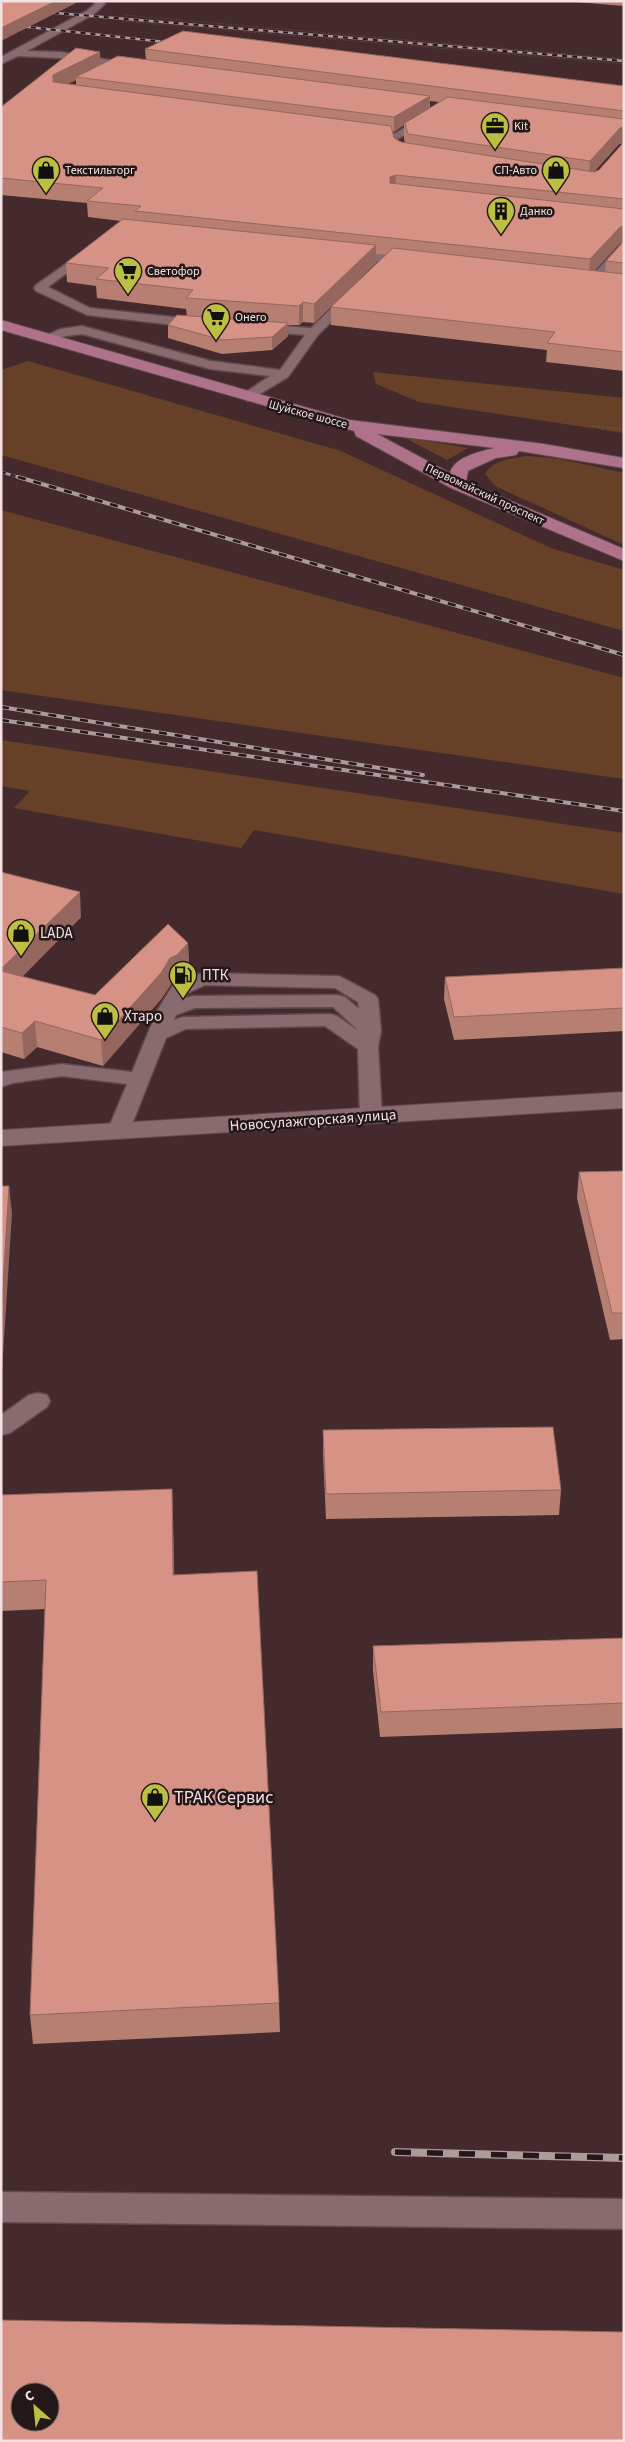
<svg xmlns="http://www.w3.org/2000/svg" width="625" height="2442" font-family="'Source Sans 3',sans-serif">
<rect width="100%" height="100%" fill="#442a2d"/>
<g fill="#674028">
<path d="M 28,361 L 341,451 L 551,548 L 624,570 L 624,631 L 1,455 L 1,370 Z"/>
<path d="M 373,372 L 624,398 L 624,433 L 419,402 L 376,384 Z"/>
<path d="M 403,437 L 468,448 L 447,460 Z"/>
<path d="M 527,456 L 560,459 L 624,473 L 624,545 L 495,486 L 485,474 C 494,459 510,459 527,456 Z"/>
<path d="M 1,510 L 624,678 L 624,779 L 1,690 Z"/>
<path d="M 1,740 L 624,833 L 624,894 L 254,830 L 241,848 L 14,808 L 30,791 L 1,786 Z"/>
</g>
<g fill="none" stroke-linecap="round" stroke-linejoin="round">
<g stroke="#5e484b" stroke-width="3">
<g id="service">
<path d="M 93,1 L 102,1 L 105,4 L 94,14 L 27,51 L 60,52 L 134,64 L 137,65 L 137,69 L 60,58 L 18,56 L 1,64 L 1,57 L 88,10 L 95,4 Z"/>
<path d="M 430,113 L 435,116 L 434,118 L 396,140 L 363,135 L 358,132 L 363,129 L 394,134 Z"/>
<path d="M 624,244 L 624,254 L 597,285 L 589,285 L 587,282 L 589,279 L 620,245 Z"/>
<path d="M 91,246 L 95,248 L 97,250 L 95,252 L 48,287 L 90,308 L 201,320 L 207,324 L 201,328 L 87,315 L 36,291 L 34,288 L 36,285 Z"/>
<path d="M 345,251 L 389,255 L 395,259 L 389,263 L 341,258 L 339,255 L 341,252 Z"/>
<path d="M 353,290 L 359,294 L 357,297 L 318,335 L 288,377 L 248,401 L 241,397 L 243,394 L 270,376 L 210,369 L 82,334 L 66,336 L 47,342 L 41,338 L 60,329 L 82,326 L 211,361 L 280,370 L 305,335 L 258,331 L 252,327 L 254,324 L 311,328 L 349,291 Z"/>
<path d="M 202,973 L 339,976 L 375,995 L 378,999 L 381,1031 L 378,1047 L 382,1116 L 379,1121 L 371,1122 L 363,1121 L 360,1116 L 358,1049 L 325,1026 L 186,1029 L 166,1038 L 129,1132 L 126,1137 L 118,1138 L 110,1137 L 107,1132 L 127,1084 L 62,1076 L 13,1083 L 1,1087 L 1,1072 L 62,1064 L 132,1072 L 157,1011 L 173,985 ZM 205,985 L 335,988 L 358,1002 L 359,1009 L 345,997 L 338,995 L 193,996 L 185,998 L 188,993 ZM 333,1007 L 360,1032 L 337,1016 L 330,1014 L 183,1017 L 174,1020 L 176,1015 L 195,1008 Z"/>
<path d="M 38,1393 L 47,1395 L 50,1401 L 47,1407 L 10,1433 L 1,1435 L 1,1415 L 29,1395 Z"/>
<path d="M 1,2192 L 624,2199 L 624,2229 L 1,2222 Z"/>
</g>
</g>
<g stroke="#5e484b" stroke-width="2">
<path id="secondary" d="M 624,1092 L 624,1108 L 1,1146 L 1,1130 Z"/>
</g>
<g stroke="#5e484b" stroke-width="2">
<path id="primary" d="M 1,320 L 350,420 L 544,444 L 624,458 L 624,468 L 519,451 L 516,455 L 496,458 L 472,469 L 468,471 L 466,482 L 624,549 L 624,561 L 451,488 L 356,436 L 354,431 L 1,330 ZM 377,434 L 495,448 C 481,451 454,457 450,473 Z"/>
</g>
<g stroke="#7c6567" stroke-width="1" stroke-dasharray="0.5 2" stroke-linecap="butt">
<path d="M 124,15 L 624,59"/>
<path d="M 121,21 L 624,64"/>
</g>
<path stroke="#7c6567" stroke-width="2" stroke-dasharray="0.5 2" stroke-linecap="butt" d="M 592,426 L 624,429"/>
<use href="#service" fill="#896a6e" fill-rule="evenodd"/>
<use href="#secondary" fill="#896a6e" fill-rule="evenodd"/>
<use href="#primary" fill="#af728a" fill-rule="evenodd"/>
<g stroke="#ae999b" stroke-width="2.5">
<g id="rail-far2">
<path d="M 44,12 L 624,61"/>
<path d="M 1,24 L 174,43"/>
<path d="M 1,472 L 22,478"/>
</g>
</g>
<g stroke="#ae999b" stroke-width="4">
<g id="rail-far1">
<path d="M 18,477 L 624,655"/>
<path d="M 1,707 L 423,775"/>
<path d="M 1,720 L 624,811"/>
</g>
</g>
<g stroke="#ae999b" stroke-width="8">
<path id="rail" d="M 395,2152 L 624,2158"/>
</g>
<use href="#rail-far2" stroke="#231718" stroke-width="2" stroke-dasharray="5" stroke-linecap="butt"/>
<use href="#rail-far1" stroke="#231718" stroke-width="2.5" stroke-dasharray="8" stroke-linecap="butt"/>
<use href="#rail" stroke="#231718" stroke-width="5.5" stroke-dasharray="16" stroke-linecap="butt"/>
</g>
<g fill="#b77e72" fill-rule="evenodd">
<path d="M 563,1 L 624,1 L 624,6 Z"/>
<path d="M 145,49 L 624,86 L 624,371 L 546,362 L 547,350 L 331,325 L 331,307 L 386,255 L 376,254 L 376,263 L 314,323 L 303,322 L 299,325 L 288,325 L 288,336 L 272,350 L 222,354 L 168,338 L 168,325 L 187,316 L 186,309 L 97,298 L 96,286 L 67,282 L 66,263 L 121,221 L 88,217 L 87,203 L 1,195 L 1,107 L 101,64 L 146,60 ZM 76,80 L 76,85 L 67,84 ZM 430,101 L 439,102 L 430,108 ZM 404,125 L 404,139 L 405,143 L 401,142 L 394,138 L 393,132 ZM 623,143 L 599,170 L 594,172 L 619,144 ZM 622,243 L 606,261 L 605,272 L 594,271 L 619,244 Z"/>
<path d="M 1,872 L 81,917 L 22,977 L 95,995 L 188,943 L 189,968 L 178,981 L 171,984 L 162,998 L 103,1066 L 37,1047 L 24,1059 L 1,1052 Z"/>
<path d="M 624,968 L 624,1031 L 454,1040 L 444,999 L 445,977 Z"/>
<path d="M 624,1171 L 624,1339 L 610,1340 L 577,1198 L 579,1172 Z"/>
<path d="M 323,1430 L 561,1490 L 559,1515 L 326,1519 L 323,1455 Z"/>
<path d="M 172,1489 L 174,1575 L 279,2003 L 280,2032 L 33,2044 L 30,2015 L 45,1609 L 1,1611 L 1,1495 Z"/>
<path d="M 624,1638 L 624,1728 L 380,1737 L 373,1671 L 373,1646 Z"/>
</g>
<g fill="#95665d">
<path d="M 56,1 L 80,1 L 1,41 L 1,28 Z"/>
<path d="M 100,52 L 101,67 L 76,77 L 76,80 L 54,90 L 53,82 L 53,75 Z"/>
<path d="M 430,96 L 429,110 L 405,123 L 404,125 L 394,132 L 394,117 Z"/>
<path d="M 624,127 L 624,143 L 619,144 L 589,177 L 590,161 L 620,128 Z"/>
<path d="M 396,175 L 395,191 L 390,193 L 390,177 Z"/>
<path d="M 624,226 L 624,243 L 619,244 L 589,276 L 590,259 L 620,227 Z"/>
<path d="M 376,245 L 376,263 L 314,323 L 314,304 Z"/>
<path d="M 303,302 L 303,322 L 299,325 L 299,306 Z"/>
<path d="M 288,323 L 288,336 L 272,350 L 272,337 Z"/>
<path d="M 80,892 L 81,917 L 2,997 L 1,969 Z"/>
<path d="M 188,943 L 189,968 L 178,981 L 171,984 L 162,998 L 103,1066 L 101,1040 L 170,958 Z"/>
<path d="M 35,1021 L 37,1047 L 24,1059 L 22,1033 Z"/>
<path d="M 9,1186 L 12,1213 L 2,1371 L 1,1359 L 1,1318 Z"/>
<path d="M 172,1489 L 173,1517 L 175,1604 L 173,1575 Z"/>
</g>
<g fill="#d59285" stroke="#95665d" fill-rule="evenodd">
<path d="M 1,1 L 56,1 L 1,28 Z"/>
<path d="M 183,31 L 624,86 L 624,111 L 145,49 Z"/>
<path d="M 76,48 L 100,52 L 53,75 L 53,82 L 391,126 L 394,138 L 401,142 L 594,172 L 599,170 L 624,142 L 624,199 L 396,175 L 390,177 L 390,183 L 624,209 L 624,226 L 620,227 L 590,259 L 135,211 L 141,206 L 87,201 L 103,188 L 1,178 L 1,107 Z"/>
<path d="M 118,56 L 430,96 L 394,117 L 76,77 Z"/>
<path d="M 448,97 L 624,119 L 624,127 L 620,128 L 590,161 L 408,134 L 405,123 Z"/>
<path d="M 123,219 L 376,245 L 314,304 L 303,302 L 299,306 L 186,298 L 193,290 L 96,279 L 109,268 L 66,263 Z"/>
<path d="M 624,241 L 624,263 L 606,261 Z"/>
<path d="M 393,248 L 624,274 L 624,352 L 547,343 L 555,332 L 331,307 Z"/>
<path d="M 177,315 L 288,323 L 272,337 L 222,340 L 168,325 Z"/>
<path d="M 1,872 L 80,892 L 1,969 Z"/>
<path d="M 168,924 L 188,943 L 177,955 L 170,958 L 161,973 L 101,1040 L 35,1021 L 22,1033 L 1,1027 L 1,971 L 95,995 Z"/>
<path d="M 624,968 L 624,1008 L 454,1017 L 445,977 Z"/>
<path d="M 624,1171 L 624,1313 L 612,1313 L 579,1172 Z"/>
<path d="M 1,1186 L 9,1186 L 1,1318 Z"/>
<path d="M 553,1427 L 561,1490 L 326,1494 L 323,1430 Z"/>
<path d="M 172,1489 L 173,1575 L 257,1571 L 279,2003 L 30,2015 L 46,1580 L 1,1582 L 1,1495 Z"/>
<path d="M 624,1638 L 624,1703 L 381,1712 L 373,1646 Z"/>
<path d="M 1,2320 L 624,2332 L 624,2441 L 1,2441 ZM 20,2392 L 50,2392 L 50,2422 L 20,2422 Z"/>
</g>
<defs>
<g id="office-pin" transform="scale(1.4375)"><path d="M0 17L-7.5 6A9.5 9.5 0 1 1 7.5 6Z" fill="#bdbf43" stroke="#231718"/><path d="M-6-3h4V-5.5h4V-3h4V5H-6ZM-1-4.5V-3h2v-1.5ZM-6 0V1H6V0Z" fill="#111"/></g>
<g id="shop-pin" transform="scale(1.4375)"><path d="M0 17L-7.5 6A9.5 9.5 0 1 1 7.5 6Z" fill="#bdbf43" stroke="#231718"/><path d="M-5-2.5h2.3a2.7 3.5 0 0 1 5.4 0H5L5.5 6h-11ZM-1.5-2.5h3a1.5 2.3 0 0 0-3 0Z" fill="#111"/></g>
<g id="building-pin" transform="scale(1.4375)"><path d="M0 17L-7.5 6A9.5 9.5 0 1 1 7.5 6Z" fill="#bdbf43" stroke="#231718"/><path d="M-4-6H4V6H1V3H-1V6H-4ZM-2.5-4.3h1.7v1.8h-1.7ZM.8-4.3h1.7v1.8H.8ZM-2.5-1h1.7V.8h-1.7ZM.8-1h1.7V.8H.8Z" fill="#111"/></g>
<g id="supermarket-pin" transform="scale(1.4375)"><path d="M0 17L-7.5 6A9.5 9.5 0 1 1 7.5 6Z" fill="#bdbf43" stroke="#231718"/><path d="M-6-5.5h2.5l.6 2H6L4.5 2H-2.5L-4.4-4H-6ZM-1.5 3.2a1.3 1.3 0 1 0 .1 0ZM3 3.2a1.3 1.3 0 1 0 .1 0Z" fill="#111"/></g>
<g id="fuel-pin" transform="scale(1.4375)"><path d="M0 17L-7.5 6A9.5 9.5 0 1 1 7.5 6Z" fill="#bdbf43" stroke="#231718"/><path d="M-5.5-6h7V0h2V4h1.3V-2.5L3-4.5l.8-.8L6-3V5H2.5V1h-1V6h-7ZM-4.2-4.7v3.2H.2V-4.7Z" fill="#111"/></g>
</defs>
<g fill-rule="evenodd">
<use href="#office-pin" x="495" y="126"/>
<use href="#shop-pin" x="46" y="170"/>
<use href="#shop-pin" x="556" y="170"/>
<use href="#building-pin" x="501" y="211"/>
<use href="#supermarket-pin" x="128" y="271"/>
<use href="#supermarket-pin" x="216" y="317"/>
<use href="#shop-pin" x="21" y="933"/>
<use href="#fuel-pin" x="183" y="975"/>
<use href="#shop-pin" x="105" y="1016"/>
<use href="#shop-pin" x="155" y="1797"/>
</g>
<g text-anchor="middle" stroke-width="5" stroke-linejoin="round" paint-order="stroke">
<g font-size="12" fill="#f3e1e3" stroke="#231718" text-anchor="start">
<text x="514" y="130">Kit</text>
<text x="65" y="174">Текстильторг</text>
<text x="537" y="174" text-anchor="end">СП-Авто</text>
<text x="520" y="215">Данко</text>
<text x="147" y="275">Светофор</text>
<text x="235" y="321">Онего</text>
</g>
<g font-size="12" fill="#f3e1e3" stroke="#231718">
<text transform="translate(308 414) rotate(15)" y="4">Шуйское шоссе</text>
<text transform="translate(485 494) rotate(25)" y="4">Первомайский проспект</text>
</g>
<g font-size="15" fill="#f3e1e3" stroke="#231718" text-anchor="start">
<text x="40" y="938">LADA</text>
<text x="202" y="980">ПТК</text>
<text x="124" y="1021">Хтаро</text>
</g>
<g font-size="15" fill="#f3e1e3" stroke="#231718">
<text transform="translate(313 1120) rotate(-4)" y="5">Новосулажгорская улица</text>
</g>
<g font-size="18" fill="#f3e1e3" stroke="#231718" text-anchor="start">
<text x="174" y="1803">ТРАК Сервис</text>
</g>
</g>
<rect width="625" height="2442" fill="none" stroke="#f3e1e3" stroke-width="5"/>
<g transform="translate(35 2407) rotate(333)"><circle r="24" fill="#231718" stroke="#766869"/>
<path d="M0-4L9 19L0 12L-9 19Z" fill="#bdbf43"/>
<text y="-8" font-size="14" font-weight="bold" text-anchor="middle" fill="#f3e1e3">С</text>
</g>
</svg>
